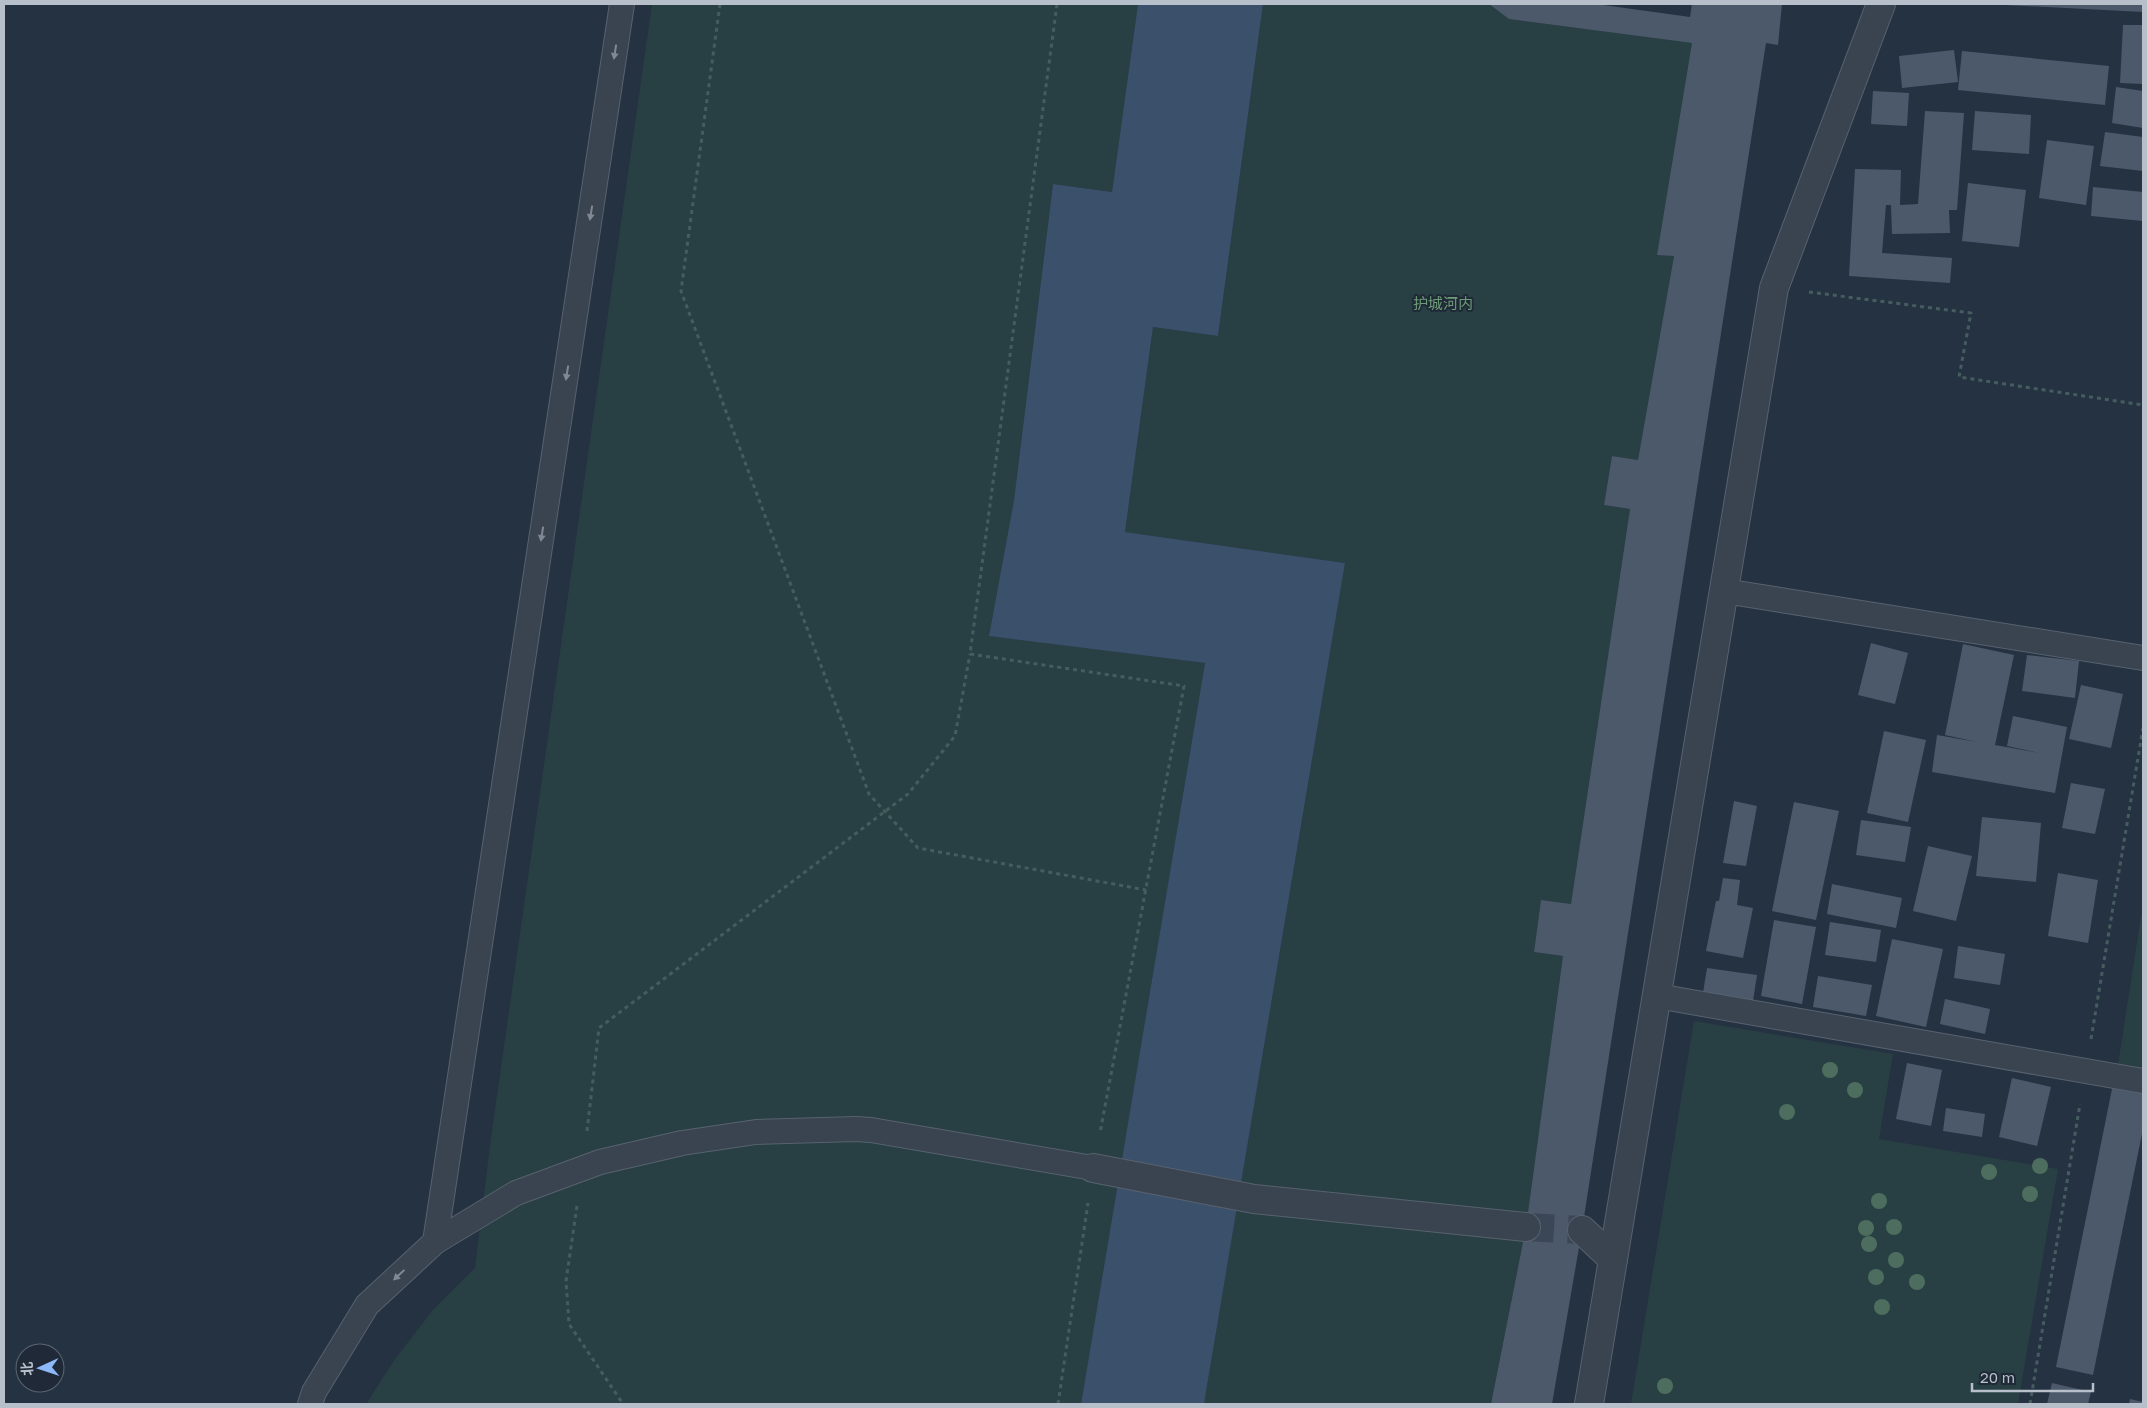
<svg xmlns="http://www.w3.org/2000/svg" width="2147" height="1408" font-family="'Golos Text','Noto Sans SC',sans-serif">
<rect width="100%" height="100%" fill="#253242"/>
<g fill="#284043">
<path d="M 652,4 L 1138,4 L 1112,192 L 1053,184 L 1014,500 L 989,636 L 1205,663 L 1081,1404 L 366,1404 L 395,1359 L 433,1310 L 475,1268 L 491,1138 Z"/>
<path d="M 1263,4 L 1489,4 L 1509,19 L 1692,43 L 1674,256 L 1638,460 L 1612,456 L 1604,505 L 1630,509 L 1571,904 L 1541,900 L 1534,952 L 1563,956 L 1526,1227 L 1491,1404 L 1204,1404 L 1345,563 L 1125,532 L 1153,327 L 1218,336 Z"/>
<path d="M 2143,904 L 2143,1075 L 2117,1071 Z"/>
<path d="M 1694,1021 L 1893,1054 L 1879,1139 L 2058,1169 L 2018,1404 L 1631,1404 Z"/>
</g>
<path fill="#3b506b" d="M 1138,4 L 1263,4 L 1218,336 L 1153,327 L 1125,532 L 1345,563 L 1204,1404 L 1081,1404 L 1205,663 L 989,636 L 1014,500 L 1053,184 L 1112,192 Z"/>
<g fill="#4c596b">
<path d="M 1489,4 L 1596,4 L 1690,17 L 1692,4 L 1782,4 L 1778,45 L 1766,43 L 1582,1230 L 1552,1404 L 1491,1404 L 1526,1227 L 1563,956 L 1534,952 L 1541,900 L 1571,904 L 1630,509 L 1604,505 L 1612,456 L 1638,460 L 1674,256 L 1657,255 L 1692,43 L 1509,19 Z"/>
<path d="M 2005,4 L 2143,4 L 2143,12 L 2005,5 Z"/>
<path d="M 2123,25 L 2143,25 L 2143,84 L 2120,83 Z"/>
<path d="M 1954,50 L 1958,82 L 1902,88 L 1899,56 Z"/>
<path d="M 1962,51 L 2109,66 L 2105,105 L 1958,90 Z"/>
<path d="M 2116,87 L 2143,91 L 2143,128 L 2112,123 Z"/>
<path d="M 1873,91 L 1909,93 L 1907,126 L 1871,124 Z"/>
<path d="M 1925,111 L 1964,113 L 1957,210 L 1949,210 L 1950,233 L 1892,234 L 1891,205 L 1886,205 L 1882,253 L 1952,258 L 1950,283 L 1849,276 L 1855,169 L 1901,170 L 1900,205 L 1918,204 Z"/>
<path d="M 1975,111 L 2031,115 L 2029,154 L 1972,150 Z"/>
<path d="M 2105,132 L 2143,137 L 2143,171 L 2100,166 Z"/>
<path d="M 2047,140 L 2094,146 L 2086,205 L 2039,198 Z"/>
<path d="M 1968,183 L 2026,190 L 2019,247 L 1962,241 Z"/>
<path d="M 2093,187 L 2143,192 L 2143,221 L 2091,216 Z"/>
<path d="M 1871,643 L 1908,653 L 1895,704 L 1858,695 Z"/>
<path d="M 1963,644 L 2014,655 L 1995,745 L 2040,753 L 2007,746 L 2013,716 L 2067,727 L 2055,793 L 1932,772 L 1937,735 L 1977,742 L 1945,735 Z"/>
<path d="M 2027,655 L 2079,661 L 2075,698 L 2022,691 Z"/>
<path d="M 2081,685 L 2123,694 L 2111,748 L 2069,739 Z"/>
<path d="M 1884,731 L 1926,740 L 1908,822 L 1867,813 Z"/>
<path d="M 2071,783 L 2105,789 L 2095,834 L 2062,828 Z"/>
<path d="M 1734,801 L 1757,806 L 1746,866 L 1723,863 Z"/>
<path d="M 1794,802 L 1839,811 L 1816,920 L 1772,911 Z"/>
<path d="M 1982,817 L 2041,823 L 2036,882 L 1976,876 Z"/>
<path d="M 1861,820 L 1911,827 L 1905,862 L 1856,855 Z"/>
<path d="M 1928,846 L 1972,856 L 1956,921 L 1913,911 Z"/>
<path d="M 2058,873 L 2098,880 L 2088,943 L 2048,936 Z"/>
<path d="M 1723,878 L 1740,880 L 1737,905 L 1753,908 L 1743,958 L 1706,951 L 1716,901 L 1719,901 Z"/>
<path d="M 1832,884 L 1902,898 L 1896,928 L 1827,914 Z"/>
<path d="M 1774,920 L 1816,927 L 1802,1004 L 1761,996 Z"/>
<path d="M 1830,922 L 1881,930 L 1876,962 L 1825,955 Z"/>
<path d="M 1892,939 L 1943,949 L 1926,1027 L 1876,1016 Z"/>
<path d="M 1958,946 L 2005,954 L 2000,985 L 1954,978 Z"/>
<path d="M 1707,968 L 1757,975 L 1753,1001 L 1703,993 Z"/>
<path d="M 1818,976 L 1872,985 L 1866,1016 L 1813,1007 Z"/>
<path d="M 1945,999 L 1990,1009 L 1985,1034 L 1940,1024 Z"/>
<path d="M 1907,1063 L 1942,1070 L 1931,1126 L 1896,1119 Z"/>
<path d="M 2012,1078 L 2051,1087 L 2037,1146 L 1999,1137 Z"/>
<path d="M 2113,1084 L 2143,1090 L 2143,1129 L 2093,1375 L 2056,1367 Z"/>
<path d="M 1946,1108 L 1985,1114 L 1982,1137 L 1943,1131 Z"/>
<path d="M 2052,1383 L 2091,1392 L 2088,1404 L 2047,1404 Z"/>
<path d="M 2130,1399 L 2143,1402 L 2143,1404 L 2129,1404 Z"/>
</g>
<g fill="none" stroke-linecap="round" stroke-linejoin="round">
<path stroke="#3b4757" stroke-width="28" stroke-dasharray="28 14" stroke-linecap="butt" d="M 1526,1227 L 1582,1230"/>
<g stroke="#58626f" stroke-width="26">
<g id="service">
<path d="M 1724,591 L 2143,658"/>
<path d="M 1657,996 L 2143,1081"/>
<path d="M 435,1242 L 622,4"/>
<path d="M 310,1404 L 314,1392 L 367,1305 L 435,1242 L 516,1193 L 600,1162 L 682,1143 L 756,1132 L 856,1129 L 871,1130 L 1093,1168"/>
</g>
</g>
<g stroke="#58626f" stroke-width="30">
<g id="minor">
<path d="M 1093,1168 L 1254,1199 L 1526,1227"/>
<path d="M 1582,1230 L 1613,1259"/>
<path d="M 1589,1404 L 1774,288 L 1881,4"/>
</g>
</g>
<g stroke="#465d5f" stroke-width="3" stroke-dasharray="4 4" stroke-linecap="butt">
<path d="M 720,4 L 681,291 L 869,794 L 918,848 L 1146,890"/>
<path d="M 1057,4 L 970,654 L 1184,686 L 1100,1133"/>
<path d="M 1809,292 L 1971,313 L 1959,377 L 2143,405"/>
<path d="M 2091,1039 L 2143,728"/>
<path d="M 587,1131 L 599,1028 L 908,794 L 955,736 L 970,654"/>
<path d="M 577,1206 L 566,1281 L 569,1324 L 623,1404"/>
<path d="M 1058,1404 L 1088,1203"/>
<path d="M 2030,1404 L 2080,1104"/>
</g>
<use href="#service" stroke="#3a4451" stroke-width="24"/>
<use href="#minor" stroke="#3a4451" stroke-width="28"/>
</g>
<g fill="#4d6d5f">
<circle cx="1830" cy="1070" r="8"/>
<circle cx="1855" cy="1090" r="8"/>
<circle cx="1787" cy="1112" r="8"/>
<circle cx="2040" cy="1166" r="8"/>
<circle cx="1989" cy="1172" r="8"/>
<circle cx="2030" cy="1194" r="8"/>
<circle cx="1879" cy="1201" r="8"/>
<circle cx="1894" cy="1227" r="8"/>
<circle cx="1866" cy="1228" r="8"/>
<circle cx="1869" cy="1244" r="8"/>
<circle cx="1896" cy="1260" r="8"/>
<circle cx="1876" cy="1277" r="8"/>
<circle cx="1917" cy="1282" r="8"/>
<circle cx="1882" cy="1307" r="8"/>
<circle cx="1665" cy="1386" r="8"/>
</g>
<defs><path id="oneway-solid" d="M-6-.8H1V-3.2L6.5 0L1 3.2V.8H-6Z" transform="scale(1.25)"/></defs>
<g fill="#7f8894">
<use href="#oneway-solid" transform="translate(615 52) rotate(99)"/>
<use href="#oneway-solid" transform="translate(591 213) rotate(99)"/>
<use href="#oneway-solid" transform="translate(567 373) rotate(99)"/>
<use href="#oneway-solid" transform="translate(542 534) rotate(99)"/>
<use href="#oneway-solid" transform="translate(399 1275) rotate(137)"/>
</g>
<g text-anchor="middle" stroke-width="4" stroke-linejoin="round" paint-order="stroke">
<g font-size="15" fill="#6d9d77" stroke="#1f2937">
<text x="1443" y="309">护城河内</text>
</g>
</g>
<rect width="2147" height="1408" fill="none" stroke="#b7bfcb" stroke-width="10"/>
<g transform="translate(40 1368) rotate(267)"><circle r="24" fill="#1f2937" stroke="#5c6572"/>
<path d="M0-4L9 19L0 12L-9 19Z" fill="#8db9fa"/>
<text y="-8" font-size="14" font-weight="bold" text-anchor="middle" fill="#b7bfcb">北</text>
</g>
<path d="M1972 1383v8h121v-8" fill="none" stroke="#b7bfcb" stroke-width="2.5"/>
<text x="1980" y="1383" font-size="15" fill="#b7bfcb" stroke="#1f2937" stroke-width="4" paint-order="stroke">20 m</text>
</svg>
